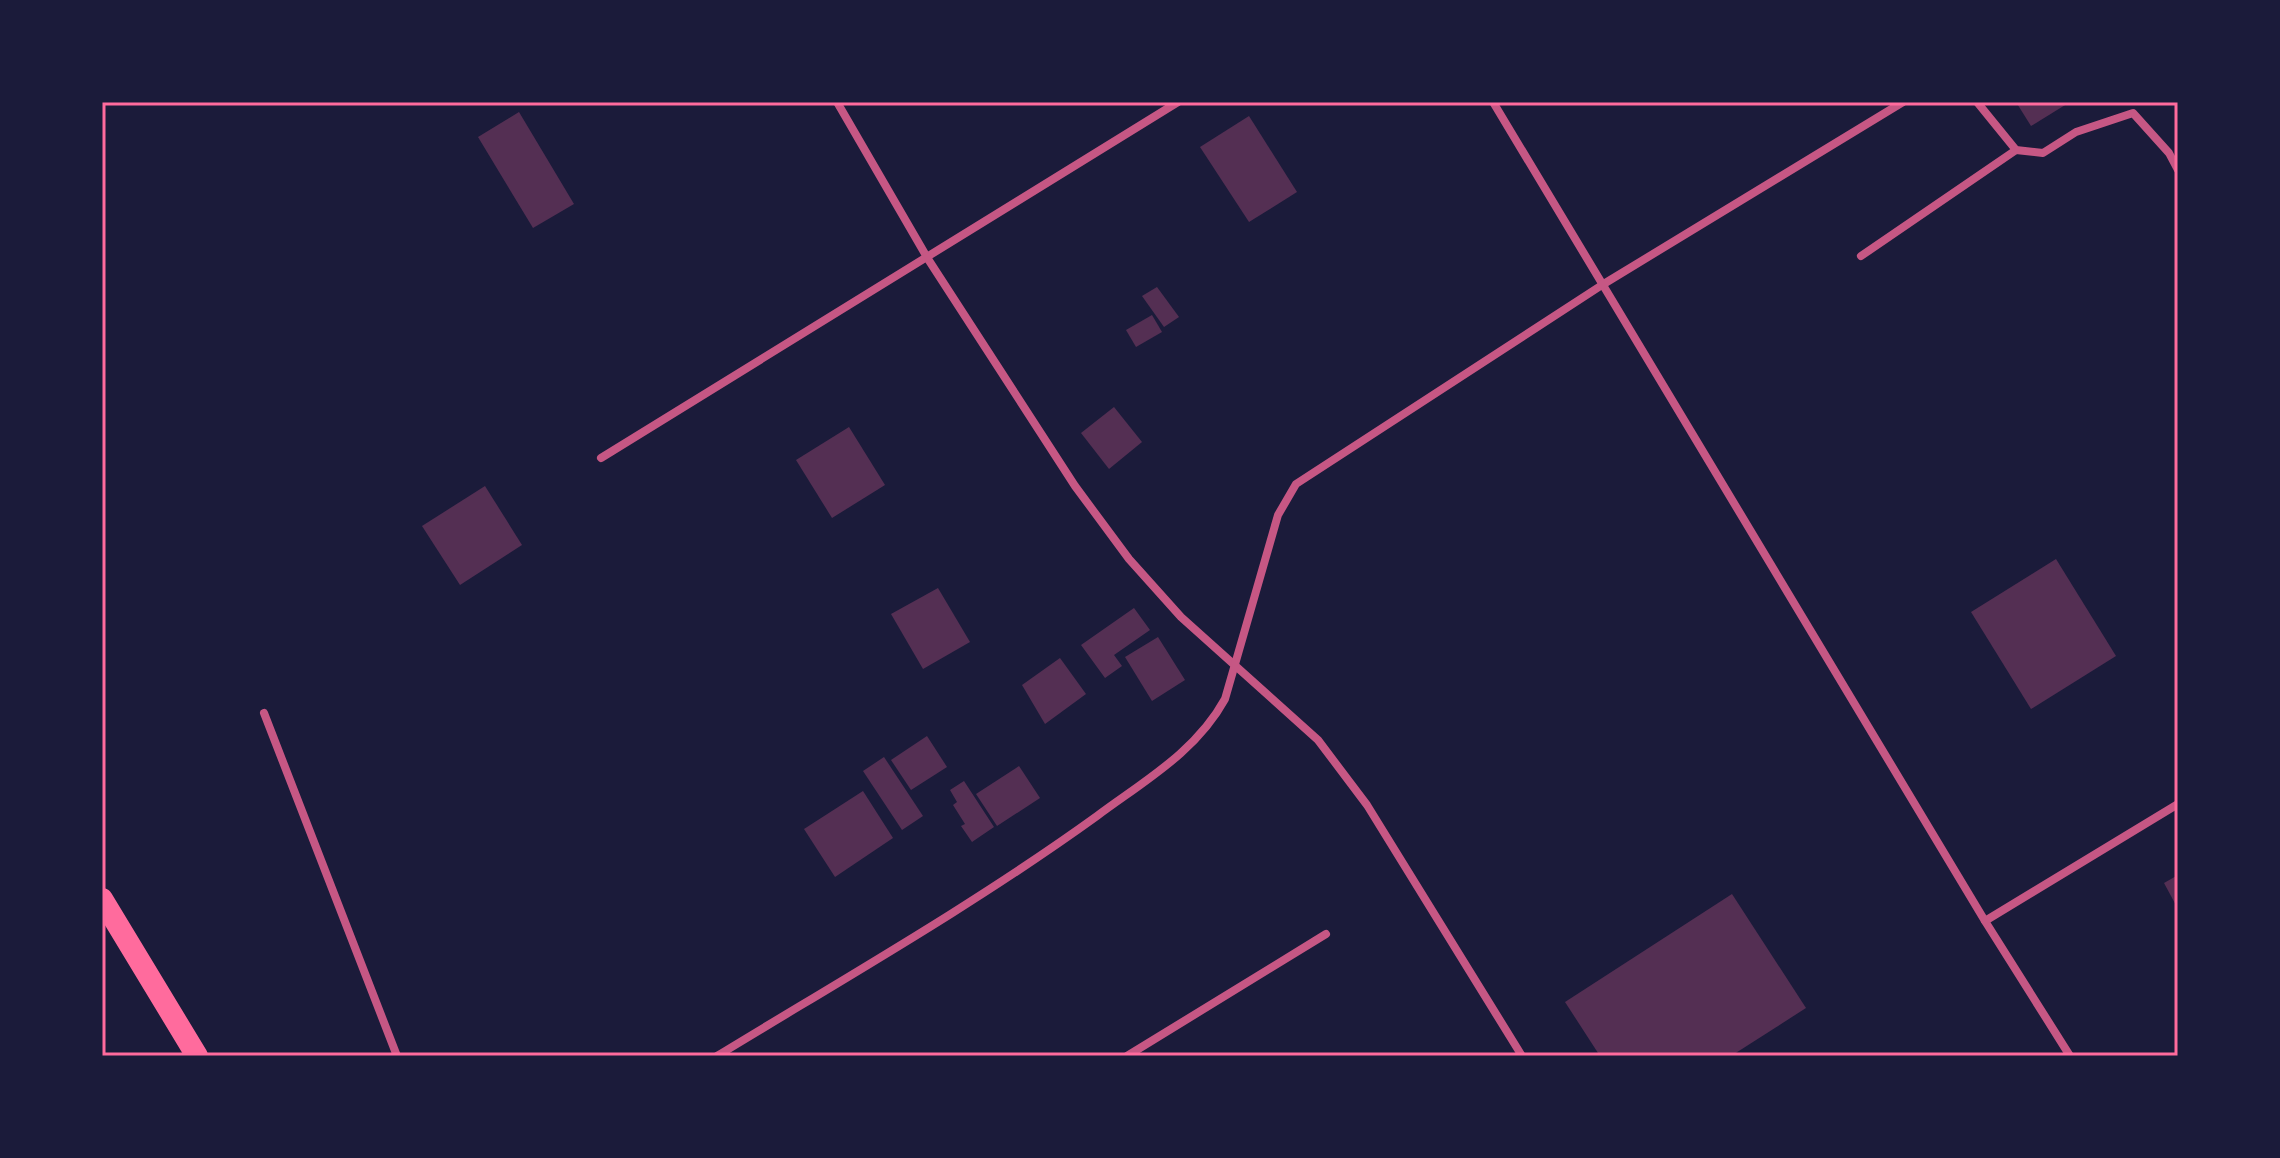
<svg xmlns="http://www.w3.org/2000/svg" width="2280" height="1158" font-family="'DejaVu Sans',sans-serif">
<rect width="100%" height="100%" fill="#1b1b3a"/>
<g fill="#542f53">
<path d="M 2016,102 L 2070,102 L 2031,126 Z"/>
<path d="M 519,112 L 574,204 L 533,228 L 478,137 Z"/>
<path d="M 1249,116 L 1297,192 L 1249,222 L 1200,147 Z"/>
<path d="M 1157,287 L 1179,317 L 1164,327 L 1142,296 Z"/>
<path d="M 1152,315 L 1162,332 L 1136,347 L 1126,330 Z"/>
<path d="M 1114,407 L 1142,442 L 1109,469 L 1081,433 Z"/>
<path d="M 849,427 L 885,485 L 832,518 L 796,460 Z"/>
<path d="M 485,486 L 522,545 L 460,585 L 422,526 Z"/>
<path d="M 2056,559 L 2116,656 L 2031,709 L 1971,612 Z"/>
<path d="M 938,588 L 970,642 L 923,669 L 891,614 Z"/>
<path d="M 1134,608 L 1150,630 L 1114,655 L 1122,666 L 1105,678 L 1081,645 Z"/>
<path d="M 1158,637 L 1185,680 L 1152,701 L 1125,657 Z"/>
<path d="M 1060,658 L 1086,694 L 1045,724 L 1022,685 Z"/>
<path d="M 927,736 L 947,767 L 911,790 L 891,760 Z"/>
<path d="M 884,757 L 923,816 L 902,830 L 863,771 Z"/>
<path d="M 1019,766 L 1040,798 L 997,826 L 976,794 Z"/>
<path d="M 964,781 L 994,827 L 972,842 L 961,826 L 965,824 L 953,805 L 957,802 L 950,790 Z"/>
<path d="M 863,791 L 893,838 L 835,877 L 804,829 Z"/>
<path d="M 2178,875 L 2178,909 L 2164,883 Z"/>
<path d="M 1732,894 L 1806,1008 L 1731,1056 L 1600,1056 L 1565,1002 Z"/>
</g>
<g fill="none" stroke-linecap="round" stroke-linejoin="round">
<g stroke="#c65784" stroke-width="8">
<path d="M 837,102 L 928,259 L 1075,486 L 1129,559 L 1181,617 L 1318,740 L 1367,805 L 1522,1056"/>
<path d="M 1493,102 L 1985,921 L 2070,1056"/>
<path d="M 1977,102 L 2016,150 L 2043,153 L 2076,132 L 2133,113 L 2169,153 L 2178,170"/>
<path d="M 1861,256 L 2016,150"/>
<path d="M 601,458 L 1178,102"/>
<path d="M 264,713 L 397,1056"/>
<path d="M 1985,921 L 2178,804"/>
<path d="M 717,1056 C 845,978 975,904 1097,816 C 1144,781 1196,752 1225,699 L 1278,515 L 1296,484 L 1602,285 L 1903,102"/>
<path d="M 1127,1056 L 1326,934"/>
</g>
<path stroke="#ff6b9d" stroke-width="22" d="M 102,899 L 197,1056"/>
</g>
<rect width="2280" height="1158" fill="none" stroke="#1b1b3a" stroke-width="208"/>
<rect x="104" y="104" width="2072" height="950" fill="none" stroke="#ff6b9d" stroke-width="3"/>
</svg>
